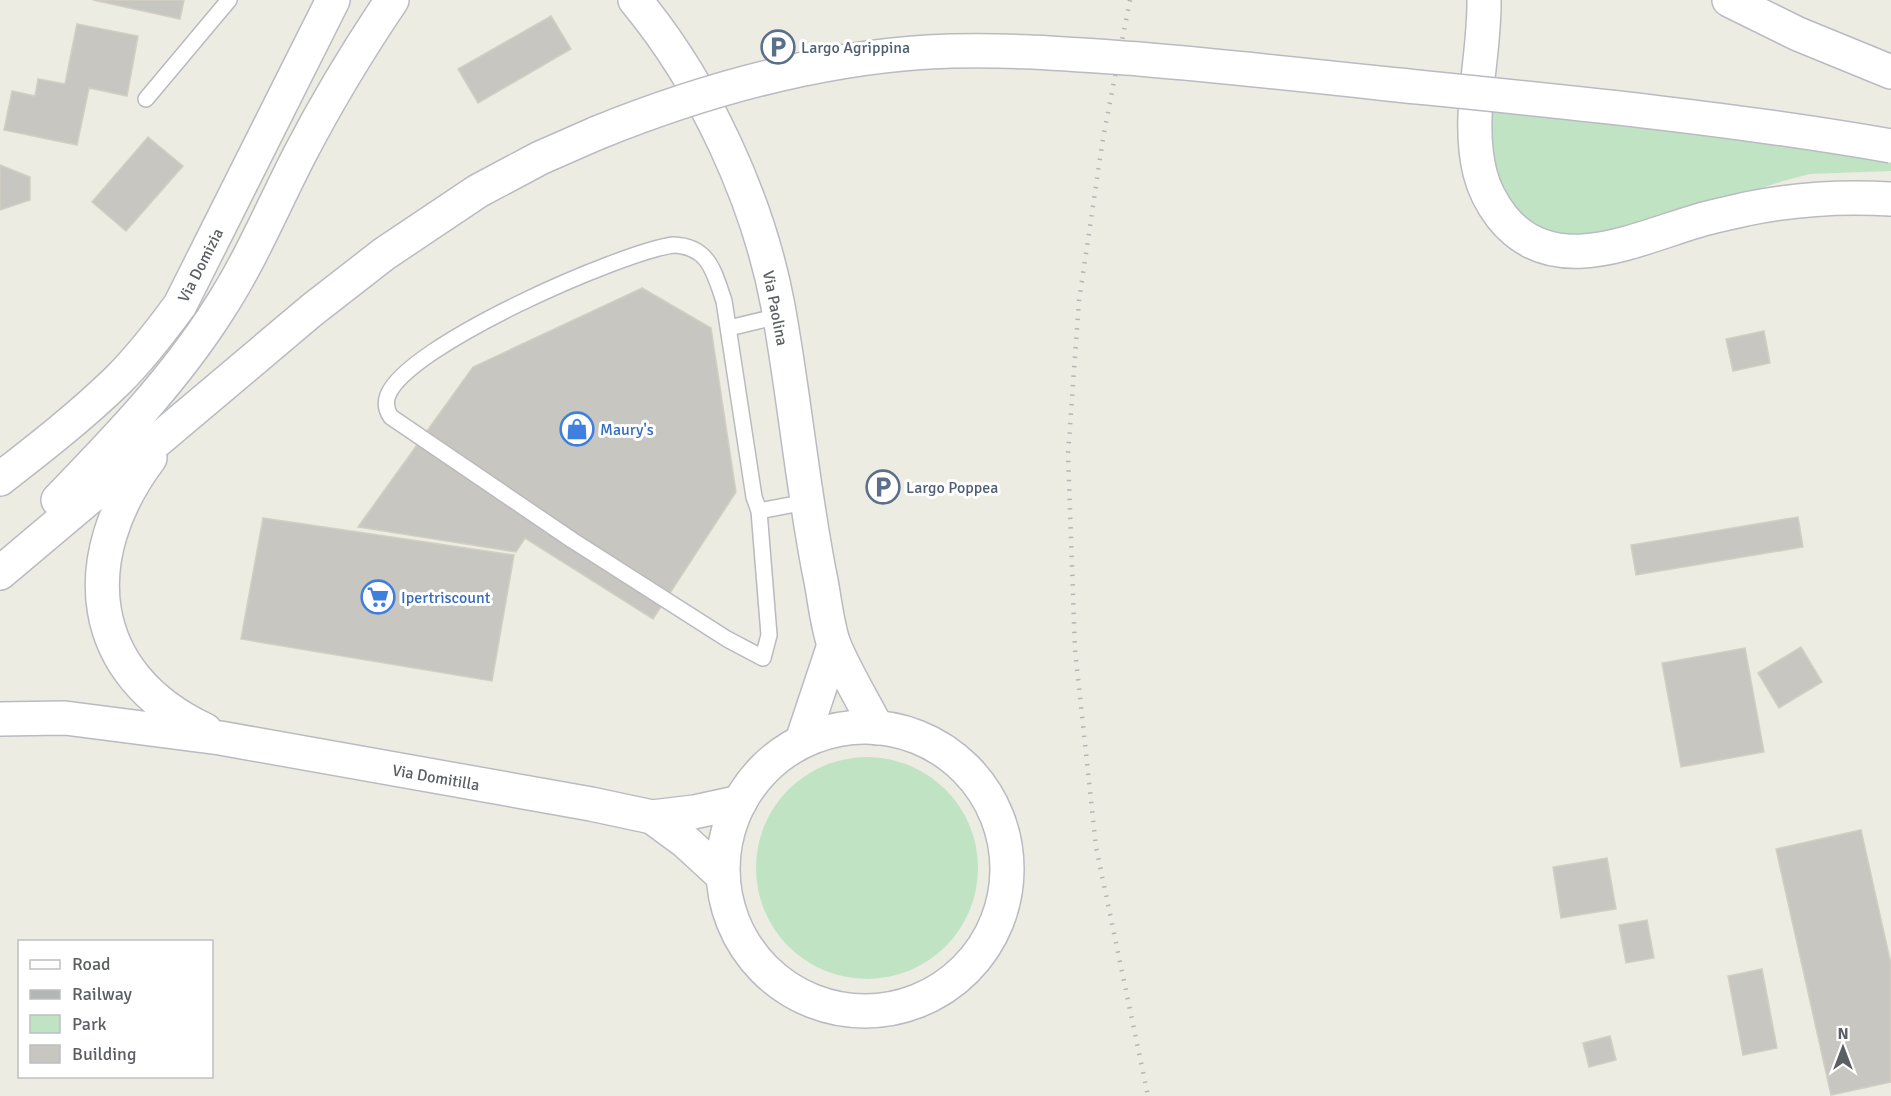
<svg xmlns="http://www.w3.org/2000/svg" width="1891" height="1096" font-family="Signika,sans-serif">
<rect width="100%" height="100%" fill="#edece3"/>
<g fill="#c0e4c3">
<path d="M 1490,104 L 1891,155 L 1891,171 L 1810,174 L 1783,181 L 1622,234 L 1563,239 L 1513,217 L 1488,160 Z"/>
<circle cx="867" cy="868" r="111"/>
</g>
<g fill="#c8c6c0" stroke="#d2cec2" stroke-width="1.5">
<path d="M 93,0 L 184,0 L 180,19 Z"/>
<path d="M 551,16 L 571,49 L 478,103 L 458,69 Z"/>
<path d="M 77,24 L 138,36 L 127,96 L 89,88 L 77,145 L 4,130 L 12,91 L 35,96 L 38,79 L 65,84 Z"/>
<path d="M 148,137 L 183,166 L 126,231 L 92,202 Z"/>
<path d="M 0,165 L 30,177 L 30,200 L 0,210 Z"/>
<path d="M 642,288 L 711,328 L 736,492 L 653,619 L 525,538 L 516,552 L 358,527 L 473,367 Z"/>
<path d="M 1764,331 L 1770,363 L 1733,371 L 1726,339 Z"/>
<path d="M 1798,517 L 1803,547 L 1636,575 L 1631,545 Z"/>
<path d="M 263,518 L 514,555 L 492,681 L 241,639 Z"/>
<path d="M 1801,647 L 1822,682 L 1779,708 L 1758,673 Z"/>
<path d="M 1745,648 L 1764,752 L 1681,767 L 1662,663 Z"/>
<path d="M 1861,830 L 1891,964 L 1891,1082 L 1831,1095 L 1776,849 Z"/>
<path d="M 1607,858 L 1616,909 L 1561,918 L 1553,867 Z"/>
<path d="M 1647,920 L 1654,958 L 1626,963 L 1619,925 Z"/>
<path d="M 1762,969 L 1777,1048 L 1743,1055 L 1728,976 Z"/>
<path d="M 1610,1036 L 1616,1060 L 1589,1067 L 1583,1043 Z"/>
</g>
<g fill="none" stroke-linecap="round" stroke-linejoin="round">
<g stroke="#b8babf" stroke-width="18">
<g id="lane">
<path d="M 146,99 L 229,0"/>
<path d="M 673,245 C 709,246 714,272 724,301 L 754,497 L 759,511 L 769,635 L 763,658 L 727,639 L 572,540 L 391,417 C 386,410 385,403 388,395 C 408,345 619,253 673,245 Z"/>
<path d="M 729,328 L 779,316"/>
<path d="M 759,511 L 806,502"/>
</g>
</g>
<g stroke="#b9bbc1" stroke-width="36">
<g id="secondary">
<path d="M 635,0 C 704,83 758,199 778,306 C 794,394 802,483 819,571 C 824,592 827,629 835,647 C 847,675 863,701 877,728"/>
<path d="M 1484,0 C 1485,57 1466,116 1480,173 C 1484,189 1492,204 1502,217 C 1553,281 1635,239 1697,221 C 1713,216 1730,213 1746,209 C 1794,199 1842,196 1891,199"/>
<path d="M 1729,0 L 1798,34 L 1891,72"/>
<path d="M 150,458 C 75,558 85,674 205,730"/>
<path d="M 0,479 C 40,448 81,416 118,380 C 141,357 161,331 180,305 L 333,0"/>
<path d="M 58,500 C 116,440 174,380 219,309 C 251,260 274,204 301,152 C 328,100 359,49 392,0"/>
<path d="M 0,573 L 312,310 L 384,254 L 478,191 L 540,158 L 597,133"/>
<path d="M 0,719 L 65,718 L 220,738 L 591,804 L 652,817 L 694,812 L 740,802"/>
<circle cx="865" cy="869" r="142"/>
<path d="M 802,741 L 834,645"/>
<path d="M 652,817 L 686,842 L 723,876"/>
</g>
</g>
<use href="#lane" stroke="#fff" stroke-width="15"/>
<use href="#secondary" stroke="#fff" stroke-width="33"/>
<path stroke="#b4b5b5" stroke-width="4.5" stroke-dasharray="1.5 8" stroke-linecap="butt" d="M 1130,0 L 1103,138 L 1079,301 L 1068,454 L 1075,650 L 1096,847 L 1148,1096"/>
<g stroke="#b9bbc1" stroke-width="36" stroke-linecap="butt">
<path id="secondary-bridge" d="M 597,133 C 701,91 815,59 928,52 C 999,48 1069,54 1139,59 C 1222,66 1305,75 1388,84 C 1556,101 1725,117 1891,146"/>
</g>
<use href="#secondary-bridge" stroke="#fff" stroke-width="33"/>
</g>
<defs>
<g id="parking-ring" transform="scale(1.725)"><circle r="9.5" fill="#fff" stroke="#5c6f8a" stroke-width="1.5"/><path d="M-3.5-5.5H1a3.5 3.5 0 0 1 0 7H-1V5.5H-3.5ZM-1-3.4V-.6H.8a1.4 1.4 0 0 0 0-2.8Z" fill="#5c6f8a"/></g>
<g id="shop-ring" transform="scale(1.725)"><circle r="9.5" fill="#fff" stroke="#3f7fe0" stroke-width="1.5"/><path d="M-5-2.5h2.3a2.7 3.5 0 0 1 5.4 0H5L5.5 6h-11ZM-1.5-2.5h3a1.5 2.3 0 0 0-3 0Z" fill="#3f7fe0"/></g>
<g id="supermarket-ring" transform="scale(1.725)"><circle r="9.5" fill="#fff" stroke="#3f7fe0" stroke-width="1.5"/><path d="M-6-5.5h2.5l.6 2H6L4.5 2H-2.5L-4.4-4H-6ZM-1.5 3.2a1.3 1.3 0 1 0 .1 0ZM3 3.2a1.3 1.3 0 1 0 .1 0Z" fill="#3f7fe0"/></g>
</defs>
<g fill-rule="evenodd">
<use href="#parking-ring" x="778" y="47"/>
<use href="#shop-ring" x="577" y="429"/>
<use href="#parking-ring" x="883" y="487"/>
<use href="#supermarket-ring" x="378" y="597"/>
</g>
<g text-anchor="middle" stroke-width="6" stroke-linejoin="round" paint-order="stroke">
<g font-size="16" fill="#4e5e75" stroke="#fff" text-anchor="start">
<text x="801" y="53">Largo Agrippina</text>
<text x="906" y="493">Largo Poppea</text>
</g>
<g font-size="16" fill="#5b5e63" stroke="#fff">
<text transform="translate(200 265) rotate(-63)" y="6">Via Domizia</text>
<text transform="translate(776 308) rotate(79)" y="6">Via Paolina</text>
<text transform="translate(436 777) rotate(10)" y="6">Via Domitilla</text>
</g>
<g font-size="16" fill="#366cbe" stroke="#fff" text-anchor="start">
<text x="600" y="435">Maury's</text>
<text x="401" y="603">Ipertriscount</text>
</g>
</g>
<rect x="18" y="940" width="195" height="138" fill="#ffffff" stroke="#bdbfc1" stroke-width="1.5"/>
<rect x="30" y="960" width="30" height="9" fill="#ffffff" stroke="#bdbfc1" stroke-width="1.5"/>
<text x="72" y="970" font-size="18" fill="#5b5e63">Road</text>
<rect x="30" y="990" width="30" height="9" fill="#b4b5b5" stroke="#bdbfc1" stroke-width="1.5"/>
<text x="72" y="1000" font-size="18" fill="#5b5e63">Railway</text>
<rect x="30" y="1015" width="30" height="18" fill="#c0e4c3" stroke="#bdbfc1" stroke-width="1.5"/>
<text x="72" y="1030" font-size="18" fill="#5b5e63">Park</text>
<rect x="30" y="1045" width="30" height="18" fill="#c8c6c0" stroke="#bdbfc1" stroke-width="1.5"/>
<text x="72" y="1060" font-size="18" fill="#5b5e63">Building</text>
<g transform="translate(1843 1048)" stroke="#ffffff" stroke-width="4.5" paint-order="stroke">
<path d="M0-4.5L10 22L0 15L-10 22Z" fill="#5b5e63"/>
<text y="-9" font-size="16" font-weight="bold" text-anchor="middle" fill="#5b5e63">N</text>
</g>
</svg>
